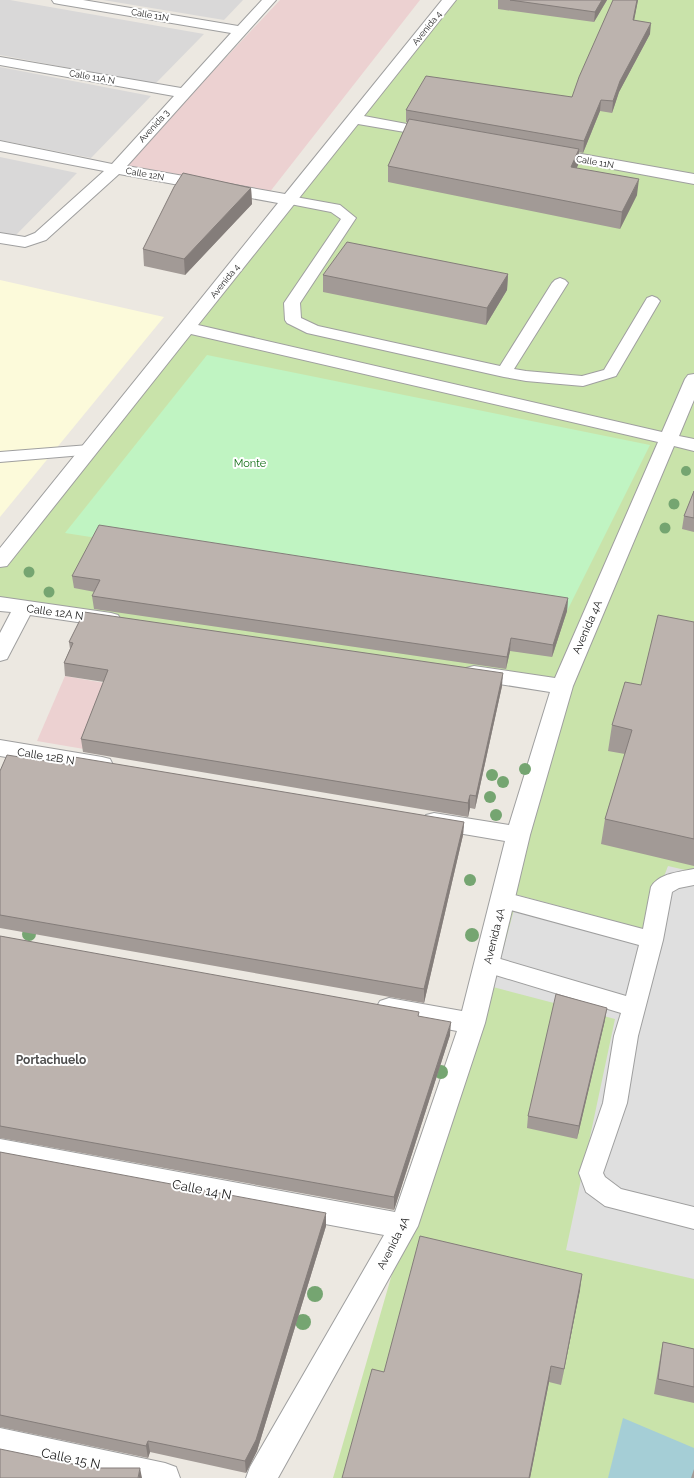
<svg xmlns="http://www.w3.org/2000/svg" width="694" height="1478" font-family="Raleway,sans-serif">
<rect width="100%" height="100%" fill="#ece8e1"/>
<g fill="#d9d8d8">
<path d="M 0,0 L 10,0 L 204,34 L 155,84 L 0,55 Z"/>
<path d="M 103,0 L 243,0 L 224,20 Z"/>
<path d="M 0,67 L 151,96 L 91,158 L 0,140 Z"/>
<path d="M 0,157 L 77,173 L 9,242 L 0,240 Z"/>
</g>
<g fill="#ecd1d1">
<path d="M 280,0 L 420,0 L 269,193 L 124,166 Z"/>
<path d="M 65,676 L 110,684 L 84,749 L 37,741 Z"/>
</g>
<path fill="#fcfada" d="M 0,280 L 164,317 L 0,517 Z"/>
<path fill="#c9e3aa" d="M 445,0 L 694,0 L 694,1478 L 333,1478 L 562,686 L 0,604 L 0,561 Z"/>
<path fill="#c0f4c2" d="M 207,355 L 650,445 L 567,611 L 65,533 Z"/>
<path fill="#dfdfdf" d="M 668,866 L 694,872 L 694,1279 L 566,1250 L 615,1019 L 493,987 L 518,895 L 644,929 Z"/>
<path fill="#a5ced6" d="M 623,1418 L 694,1448 L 694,1478 L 608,1478 Z"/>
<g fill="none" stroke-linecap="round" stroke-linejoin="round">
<g stroke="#9f9f9f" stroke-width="2">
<g id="lane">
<path d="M 290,196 L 340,205 L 356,218 L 300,303 L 301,318 L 318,326 L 500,366 L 552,283 L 555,280 L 560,278 L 565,280 L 568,283 L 514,369 L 526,371 L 582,376 L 604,370 L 647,298 L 652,296 L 657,298 L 660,301 L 616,376 L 583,386 L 526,381 L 504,377 L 307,333 L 287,323 L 285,320 L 284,303 L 341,219 L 331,212 L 285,203 L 283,200 L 285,197 Z"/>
<path d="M 89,445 L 95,446 L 97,450 L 95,454 L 0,462 L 0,452 Z"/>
<path d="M 694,869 L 694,885 L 679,888 L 672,892 L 663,940 L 638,1036 L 627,1103 L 603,1173 L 605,1177 L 621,1189 L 694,1207 L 694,1229 L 605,1206 L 586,1192 L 579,1173 L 603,1103 L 614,1036 L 621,1013 L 479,970 L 476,964 L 479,958 L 487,955 L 626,996 L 639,945 L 503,908 L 495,906 L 492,900 L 495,894 L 503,892 L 643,929 L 651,887 C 659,873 680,872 694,869 Z"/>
</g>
</g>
<g stroke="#9f9f9f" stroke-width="2">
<g id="street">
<path d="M 52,0 L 83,0 L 238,26 L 262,0 L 276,0 L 127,166 L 285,194 L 442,0 L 456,0 L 364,116 L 439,130 L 441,133 L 439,136 L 434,137 L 358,124 L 198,325 L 662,432 L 685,379 L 688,375 L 694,374 L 694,400 L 679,436 L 694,439 L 694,451 L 674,446 L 573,686 L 530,835 L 485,1023 L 418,1226 L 278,1478 L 246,1478 L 250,1467 L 384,1235 L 0,1163 L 0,1139 L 395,1212 L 457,1031 L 389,1018 L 380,1015 L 376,1008 L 380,1001 L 389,998 L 462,1011 L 505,841 L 434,829 L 426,827 L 423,821 L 426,815 L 434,813 L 509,825 L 550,692 L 474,680 L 466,678 L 463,673 L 466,668 L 474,666 L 555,678 L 658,442 L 191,334 L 7,566 L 0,567 L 0,548 L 278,203 L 119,174 L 46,240 L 25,247 L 0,243 L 0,233 L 25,237 L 35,233 L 104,171 L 0,151 L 0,141 L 112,164 L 174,96 L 0,65 L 0,57 L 181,88 L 231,33 L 59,4 L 54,3 Z"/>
<path d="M 548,148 L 694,174 L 694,184 L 543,156 L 540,153 L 543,150 Z"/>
<path d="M 0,597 L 111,613 L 118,615 L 121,620 L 118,625 L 111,627 L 30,615 L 7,659 L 0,661 L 0,633 L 11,612 L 0,611 Z"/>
<path d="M 0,740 L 102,757 L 110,759 L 113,765 L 110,771 L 102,773 L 0,756 Z"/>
<path d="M 0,1428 L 165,1463 L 176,1467 L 180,1478 L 95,1478 L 0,1458 Z"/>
</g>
</g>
<use href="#lane" fill="#fff" fill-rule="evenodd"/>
<use href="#street" fill="#fff" fill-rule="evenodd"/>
</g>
<g fill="#75a571">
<circle cx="686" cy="471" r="5"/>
<circle cx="674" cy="504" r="5.5"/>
<circle cx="665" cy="528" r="5.5"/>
<circle cx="29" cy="572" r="5.5"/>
<circle cx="49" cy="592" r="5.5"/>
<circle cx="525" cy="769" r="6"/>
<circle cx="492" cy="775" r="6"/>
<circle cx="503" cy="782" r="6"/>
<circle cx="490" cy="797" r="6"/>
<circle cx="496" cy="815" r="6"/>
<circle cx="470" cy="880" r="6"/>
<circle cx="29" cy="934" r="7"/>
<circle cx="472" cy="935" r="7"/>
<circle cx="441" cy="1072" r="7"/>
<circle cx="315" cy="1294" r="8"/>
<circle cx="303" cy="1322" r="8"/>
</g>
<g fill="#a29a96">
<path d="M 498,0 L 607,0 L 594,22 L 498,9 Z"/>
<path d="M 613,0 L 638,0 L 634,20 L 650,34 L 619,92 L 612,113 L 600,111 L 583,153 L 579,152 L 578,165 L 576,168 L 637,195 L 620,229 L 388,182 L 388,166 L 408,122 L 406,122 L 406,110 L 572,97 Z"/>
<path d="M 251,188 L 252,204 L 185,275 L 144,266 L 143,249 Z"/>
<path d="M 508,274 L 507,290 L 486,325 L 323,292 L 323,275 Z"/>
<path d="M 694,491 L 694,532 L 682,529 L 684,516 Z"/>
<path d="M 72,576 L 568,598 L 567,611 L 552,657 L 510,651 L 506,669 L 94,609 L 92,596 L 95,592 L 74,588 Z"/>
<path d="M 694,622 L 694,866 L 601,844 L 605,819 L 625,754 L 608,751 L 612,725 L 641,685 Z"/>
<path d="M 69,642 L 502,686 L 475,809 L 470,808 L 468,817 L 83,752 L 81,739 L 104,682 L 65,676 L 64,663 L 70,649 Z"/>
<path d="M 0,771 L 464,822 L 463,835 L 424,1003 L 0,928 Z"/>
<path d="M 0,936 L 419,1016 L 450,1035 L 394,1210 L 0,1138 Z"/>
<path d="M 605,1020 L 577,1139 L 527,1128 L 528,1116 Z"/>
<path d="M 0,1152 L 326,1226 L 257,1451 L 246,1473 L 150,1452 L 148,1458 L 0,1427 Z"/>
<path d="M 580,1290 L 561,1385 L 549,1382 L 530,1478 L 342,1478 L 384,1372 Z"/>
<path d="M 663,1342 L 694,1349 L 694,1403 L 654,1394 L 660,1358 Z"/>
<path d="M 694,1469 L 694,1478 L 691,1478 Z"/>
</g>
<g fill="#847d7a">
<path d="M 602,0 L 607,0 L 594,22 L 595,12 Z"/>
<path d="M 637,0 L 638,0 L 632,31 L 633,20 Z"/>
<path d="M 651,23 L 650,34 L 619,92 L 612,113 L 613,101 L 620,81 Z"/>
<path d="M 601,100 L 600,111 L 583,153 L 584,141 Z"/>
<path d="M 579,149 L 578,165 L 570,183 L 571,167 Z"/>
<path d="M 639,179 L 637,195 L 620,229 L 622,212 Z"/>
<path d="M 251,188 L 252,204 L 185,275 L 184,259 Z"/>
<path d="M 508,274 L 507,290 L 486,325 L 487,308 Z"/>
<path d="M 568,598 L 567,611 L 552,657 L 553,645 Z"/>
<path d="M 511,638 L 510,651 L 506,669 L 507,657 Z"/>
<path d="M 503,673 L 502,686 L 475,809 L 476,796 Z"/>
<path d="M 470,795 L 470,808 L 468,817 L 468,803 Z"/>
<path d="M 464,822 L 463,835 L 424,1003 L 424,989 Z"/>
<path d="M 607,1008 L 605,1020 L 577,1139 L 579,1126 Z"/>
<path d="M 451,1022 L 450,1035 L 394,1210 L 394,1197 Z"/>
<path d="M 326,1213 L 326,1226 L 257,1451 L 246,1473 L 245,1461 Z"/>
<path d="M 582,1274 L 580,1290 L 561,1385 L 564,1369 Z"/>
<path d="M 551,1366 L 549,1382 L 530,1478 L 529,1478 Z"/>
<path d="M 148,1441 L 150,1452 L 148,1458 L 146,1446 Z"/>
<path d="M 140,1468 L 142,1478 L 138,1478 Z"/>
</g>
<g fill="#bcb3ae" stroke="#847d7a">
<path d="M 510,0 L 602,0 L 595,12 Z"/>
<path d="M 613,0 L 637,0 L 633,20 L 651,23 L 620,81 L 613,101 L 601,100 L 584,141 L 406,110 L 426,76 L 572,97 L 579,77 Z"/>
<path d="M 409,119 L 579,149 L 571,167 L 639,179 L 622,212 L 388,166 Z"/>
<path d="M 183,173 L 251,188 L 184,259 L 143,249 L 174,187 Z"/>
<path d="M 347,242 L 508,274 L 487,308 L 323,275 Z"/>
<path d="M 694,491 L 694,518 L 684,516 Z"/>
<path d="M 99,525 L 568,598 L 553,645 L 511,638 L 507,657 L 92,596 L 100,580 L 72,576 Z"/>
<path d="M 84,612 L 503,673 L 476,796 L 470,795 L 468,803 L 81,739 L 108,670 L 64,663 L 73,643 L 69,642 Z"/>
<path d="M 658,615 L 694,622 L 694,839 L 605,819 L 632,730 L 612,725 L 625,682 L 641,685 Z"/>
<path d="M 7,755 L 71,765 L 74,757 L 464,822 L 424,989 L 0,915 L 0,771 Z"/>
<path d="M 0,936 L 419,1012 L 418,1016 L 451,1022 L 394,1197 L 0,1126 Z"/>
<path d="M 556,994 L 607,1008 L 579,1126 L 528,1116 Z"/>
<path d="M 0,1152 L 326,1213 L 256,1440 L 245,1461 L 148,1441 L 146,1446 L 0,1415 Z"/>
<path d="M 420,1236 L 582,1274 L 564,1369 L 551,1366 L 529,1478 L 342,1478 L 372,1369 L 384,1372 Z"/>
<path d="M 663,1342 L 694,1349 L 694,1387 L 658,1379 Z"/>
<path d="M 0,1449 L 92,1468 L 140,1468 L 138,1478 L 0,1478 Z"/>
</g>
<g text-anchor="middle" stroke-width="4" stroke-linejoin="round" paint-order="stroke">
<g font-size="9" fill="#1b1b1b" stroke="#fff">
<text transform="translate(150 15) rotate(10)" y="3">Calle 11N</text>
<text transform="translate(427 28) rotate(-51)" y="3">Avenida 4</text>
<text transform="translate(92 77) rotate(10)" y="3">Calle 11A N</text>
<text transform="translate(154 126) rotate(-48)" y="3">Avenida 3</text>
<text transform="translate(595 162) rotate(10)" y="3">Calle 11N</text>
<text transform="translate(145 174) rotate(10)" y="3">Calle 12N</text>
<text transform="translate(225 281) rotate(-51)" y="3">Avenida 4</text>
</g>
<g font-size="11" fill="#136f16" stroke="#fff">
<text x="250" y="467">Monte</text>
</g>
<g font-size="11" fill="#1b1b1b" stroke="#fff">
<text transform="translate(55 612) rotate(8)" y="4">Calle 12A N</text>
<text transform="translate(587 627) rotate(-66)" y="4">Avenida 4A</text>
<text transform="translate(46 756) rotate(9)" y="4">Calle 12B N</text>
<text transform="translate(494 936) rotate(-76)" y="4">Avenida 4A</text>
<text transform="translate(393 1243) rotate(-63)" y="4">Avenida 4A</text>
</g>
<g font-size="12" font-weight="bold" fill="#4e4e4e" stroke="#fff">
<text x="51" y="1064">Portachuelo</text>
</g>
<g font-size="13" fill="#1b1b1b" stroke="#fff">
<text transform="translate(202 1189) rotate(11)" y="5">Calle 14 N</text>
<text transform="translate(71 1458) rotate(12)" y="5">Calle 15 N</text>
</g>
</g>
</svg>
